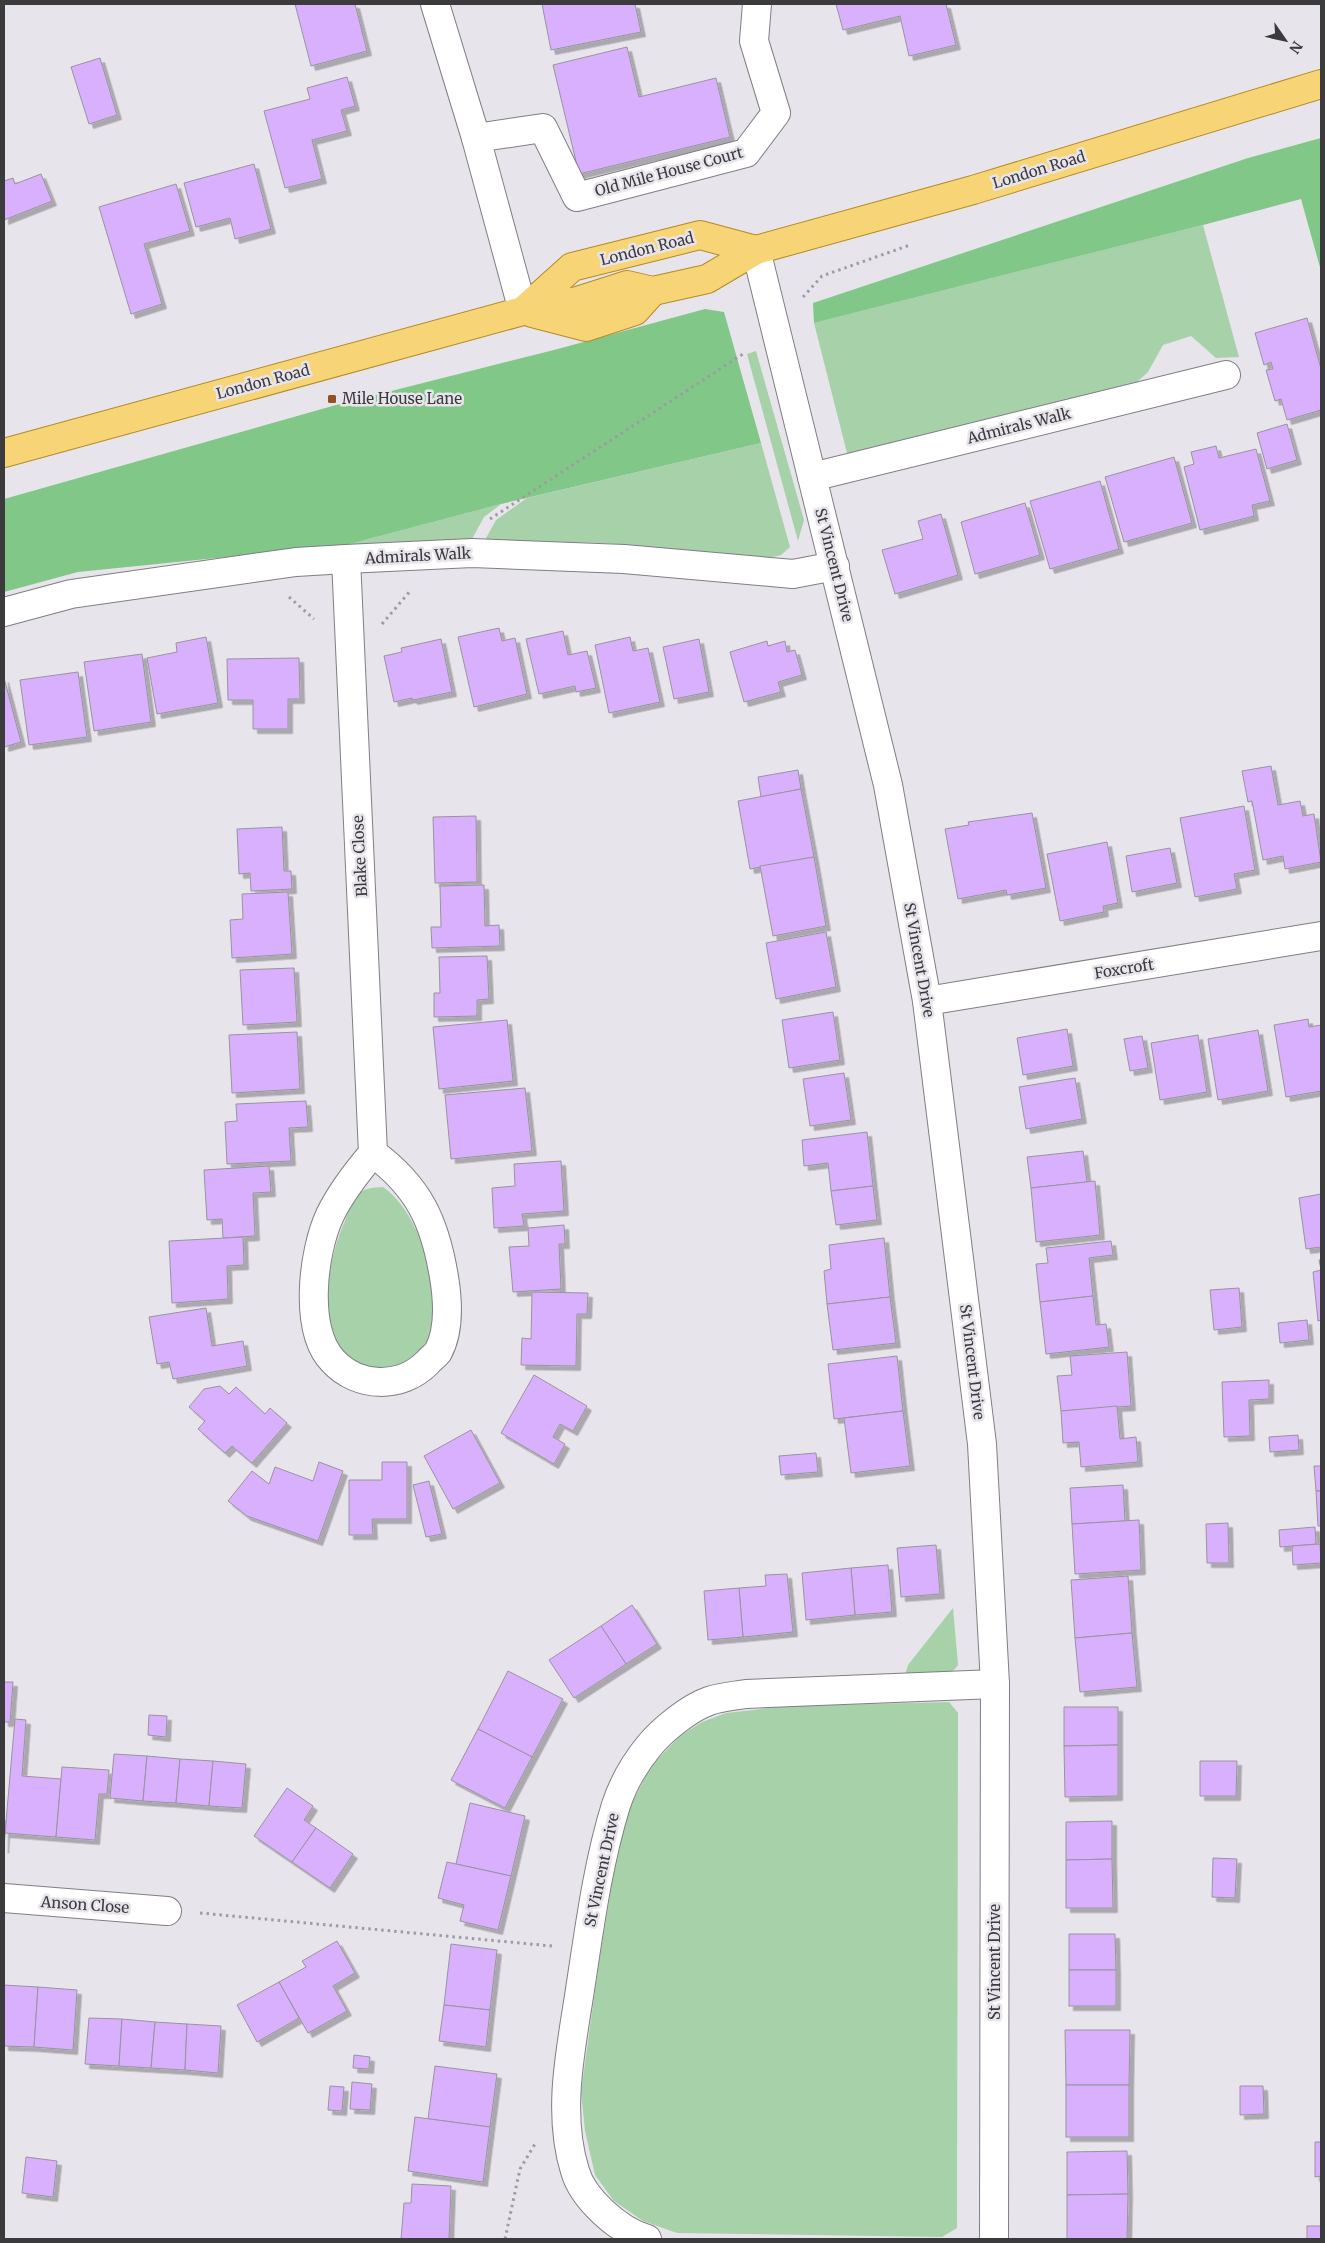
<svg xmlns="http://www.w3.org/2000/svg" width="1325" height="2243" font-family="Merriweather,serif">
<defs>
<filter id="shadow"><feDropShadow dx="4.5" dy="4.5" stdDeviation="0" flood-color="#0004"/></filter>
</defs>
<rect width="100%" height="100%" fill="#e8e4ec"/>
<g fill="#a6d1a9">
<path d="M 1203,225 L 1239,357 L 1216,358 L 1191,336 L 1163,345 L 1148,372 L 1136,383 L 855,457 L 847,453 L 814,323 Z"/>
<path d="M 756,351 L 804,520 L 798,541 L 747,354 Z"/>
<path d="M 761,443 L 790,547 L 781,555 L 769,558 L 604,543 L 485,540 L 496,520 L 527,498 Z"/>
<path d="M 501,504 L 484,517 L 472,539 L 346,545 Z"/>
<path d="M 383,1187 C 420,1212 450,1302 427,1342 C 421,1351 414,1358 405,1363 C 394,1370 381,1370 369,1367 C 310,1351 326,1262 345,1221 C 348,1212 352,1201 359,1194 C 365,1187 375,1188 383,1187 Z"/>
<path d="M 953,1608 L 958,1665 L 953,1671 L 905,1675 L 908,1665 Z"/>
<path d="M 949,1702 L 958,1713 L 957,2228 L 942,2237 L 677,2233 L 643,2221 L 614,2201 L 595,2175 L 585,2131 L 581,2092 L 599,1962 L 620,1835 L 633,1801 L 651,1766 L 680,1736 L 702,1722 L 726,1713 L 787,1706 Z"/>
</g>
<g fill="#80c788">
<path d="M 1321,138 L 1321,271 L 1301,199 L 1203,225 L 814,323 L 813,303 L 1248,158 Z"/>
<path d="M 705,309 L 724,312 L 761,443 L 501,504 L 346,545 L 78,572 L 4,592 L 4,499 L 336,405 L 554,350 Z"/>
</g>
<g fill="#d9b0fd" stroke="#98949c" filter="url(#shadow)">
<path d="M 295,4 L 355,4 L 367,51 L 311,66 Z"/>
<path d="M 542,4 L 635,4 L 641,32 L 551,50 Z"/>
<path d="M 836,4 L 946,4 L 956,45 L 909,56 L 900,16 L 843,30 Z"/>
<path d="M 627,47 L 639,97 L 716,78 L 730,137 L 579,174 L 553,65 Z"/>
<path d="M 100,58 L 117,115 L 89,124 L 71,67 Z"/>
<path d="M 347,77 L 355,106 L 341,110 L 347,131 L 312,140 L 322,179 L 285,188 L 264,111 L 310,99 L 307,88 Z"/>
<path d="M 254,164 L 271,229 L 235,239 L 230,218 L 196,227 L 184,183 Z"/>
<path d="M 41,174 L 52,201 L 4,220 L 4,181 L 13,178 L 15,184 Z"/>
<path d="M 176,184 L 190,231 L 144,244 L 162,304 L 131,314 L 99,207 Z"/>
<path d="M 1307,318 L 1321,369 L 1321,410 L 1287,420 L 1281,399 L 1275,401 L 1266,370 L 1273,369 L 1271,362 L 1264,365 L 1255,333 Z"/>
<path d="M 1287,424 L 1297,460 L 1267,469 L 1257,433 Z"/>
<path d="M 1216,446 L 1219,458 L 1256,449 L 1270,501 L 1252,505 L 1254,516 L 1200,530 L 1184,467 L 1194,464 L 1191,452 Z"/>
<path d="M 1174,457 L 1192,523 L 1124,542 L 1105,477 Z"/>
<path d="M 1100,481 L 1119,549 L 1050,569 L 1030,501 Z"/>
<path d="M 1025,503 L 1040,555 L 975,574 L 961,522 Z"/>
<path d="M 941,514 L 958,575 L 895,594 L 882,550 L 923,539 L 918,521 Z"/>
<path d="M 499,628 L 502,641 L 515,638 L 527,694 L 474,707 L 458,637 Z"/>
<path d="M 563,631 L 568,655 L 587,651 L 596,688 L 576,692 L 575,686 L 539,694 L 526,639 Z"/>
<path d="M 206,637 L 218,703 L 157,714 L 147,658 L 177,652 L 176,643 Z"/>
<path d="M 630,637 L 633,651 L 648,648 L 660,702 L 609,713 L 595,645 Z"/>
<path d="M 441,639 L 452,692 L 413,700 L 412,698 L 394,702 L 384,656 L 402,652 L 401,648 Z"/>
<path d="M 699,639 L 709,692 L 674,699 L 663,647 Z"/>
<path d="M 767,641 L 768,646 L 785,641 L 787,652 L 795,650 L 802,675 L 778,682 L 781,692 L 744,702 L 730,652 Z"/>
<path d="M 142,654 L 151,722 L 94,731 L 84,662 Z"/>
<path d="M 299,658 L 300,699 L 288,699 L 288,729 L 253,729 L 253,700 L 228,700 L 227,659 Z"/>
<path d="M 78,672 L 87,737 L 29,745 L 20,680 Z"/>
<path d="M 4,678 L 21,742 L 4,747 Z"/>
<path d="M 1271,766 L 1278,805 L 1300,801 L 1303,816 L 1314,814 L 1321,862 L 1285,869 L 1283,856 L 1263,860 L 1252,801 L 1248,802 L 1242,771 Z"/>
<path d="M 798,770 L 801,789 L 761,797 L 758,777 Z"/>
<path d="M 801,789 L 814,857 L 750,869 L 738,801 Z"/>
<path d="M 1244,806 L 1255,870 L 1234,874 L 1237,889 L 1195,897 L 1180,818 Z"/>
<path d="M 1032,813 L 1046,888 L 1007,895 L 1006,890 L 958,899 L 945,829 L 969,825 L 968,822 Z"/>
<path d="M 476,816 L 477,882 L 435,883 L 433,817 Z"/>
<path d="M 282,827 L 284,871 L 291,871 L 292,889 L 251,891 L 250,873 L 239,874 L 237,829 Z"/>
<path d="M 1107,842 L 1118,903 L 1103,906 L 1104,912 L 1060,921 L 1047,854 Z"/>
<path d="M 1170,848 L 1177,883 L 1132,892 L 1126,856 Z"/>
<path d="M 814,857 L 826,926 L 773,936 L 760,866 Z"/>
<path d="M 484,885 L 485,926 L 499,925 L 500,946 L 432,948 L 431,927 L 441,927 L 440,886 Z"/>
<path d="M 288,892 L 292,954 L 232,958 L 230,920 L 243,919 L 242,894 Z"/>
<path d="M 826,932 L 836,987 L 776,999 L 766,943 Z"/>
<path d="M 487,956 L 489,999 L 477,1000 L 477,1016 L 434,1017 L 434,993 L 440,993 L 439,957 Z"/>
<path d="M 294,968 L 297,1022 L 243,1025 L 240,970 Z"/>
<path d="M 833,1012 L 840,1060 L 789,1068 L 782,1020 Z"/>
<path d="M 1308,1019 L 1309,1027 L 1321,1025 L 1321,1091 L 1286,1097 L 1274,1025 Z"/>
<path d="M 507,1020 L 513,1081 L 439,1089 L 433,1027 Z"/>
<path d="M 1067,1029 L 1073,1066 L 1023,1075 L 1017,1038 Z"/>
<path d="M 1258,1030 L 1268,1091 L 1218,1100 L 1208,1039 Z"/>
<path d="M 297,1032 L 300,1089 L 232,1093 L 229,1035 Z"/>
<path d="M 1198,1035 L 1207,1092 L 1160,1100 L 1151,1043 Z"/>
<path d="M 1142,1036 L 1148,1068 L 1130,1071 L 1124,1039 Z"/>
<path d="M 844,1073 L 851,1120 L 810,1126 L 803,1079 Z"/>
<path d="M 1075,1078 L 1082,1119 L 1026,1129 L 1019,1087 Z"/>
<path d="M 525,1088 L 532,1151 L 451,1159 L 445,1095 Z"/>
<path d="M 306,1101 L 308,1127 L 289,1128 L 291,1161 L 227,1164 L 225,1122 L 237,1121 L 236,1104 Z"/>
<path d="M 867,1132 L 873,1186 L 831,1191 L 828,1163 L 804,1166 L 802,1140 Z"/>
<path d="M 1083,1151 L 1087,1182 L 1031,1188 L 1027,1157 Z"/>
<path d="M 561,1161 L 564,1211 L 522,1214 L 524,1226 L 494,1228 L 492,1188 L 515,1186 L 514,1164 Z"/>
<path d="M 269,1166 L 271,1192 L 253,1193 L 255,1236 L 223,1238 L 222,1219 L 207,1220 L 204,1170 Z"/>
<path d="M 1095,1181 L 1100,1235 L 1036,1242 L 1031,1188 Z"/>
<path d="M 873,1186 L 877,1220 L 836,1225 L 831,1191 Z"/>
<path d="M 1321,1194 L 1321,1247 L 1306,1249 L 1299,1198 Z"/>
<path d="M 564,1225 L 565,1244 L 559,1244 L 561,1289 L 513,1292 L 509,1247 L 529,1246 L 528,1228 Z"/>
<path d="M 243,1237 L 244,1265 L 227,1266 L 228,1299 L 172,1303 L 169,1241 Z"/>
<path d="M 884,1238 L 890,1297 L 827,1304 L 824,1271 L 831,1269 L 829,1245 Z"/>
<path d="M 1111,1241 L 1113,1255 L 1089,1258 L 1093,1296 L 1040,1302 L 1036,1264 L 1048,1263 L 1046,1248 Z"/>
<path d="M 1319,1260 L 1321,1260 L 1321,1320 L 1318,1321 L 1313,1272 L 1321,1270 Z"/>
<path d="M 1239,1288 L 1242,1327 L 1214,1330 L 1210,1290 Z"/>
<path d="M 532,1292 L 588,1293 L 587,1314 L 577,1314 L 576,1366 L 521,1365 L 522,1338 L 531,1339 Z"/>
<path d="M 1093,1296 L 1096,1325 L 1106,1324 L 1109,1347 L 1046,1354 L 1040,1302 Z"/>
<path d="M 890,1297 L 896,1343 L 833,1350 L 827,1304 Z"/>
<path d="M 206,1308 L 212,1346 L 243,1341 L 247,1366 L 173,1379 L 169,1362 L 157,1364 L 149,1317 Z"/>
<path d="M 1307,1320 L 1309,1340 L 1280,1343 L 1278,1323 Z"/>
<path d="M 1127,1352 L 1131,1406 L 1061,1411 L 1057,1376 L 1072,1375 L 1070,1356 Z"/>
<path d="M 897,1356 L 903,1411 L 834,1419 L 828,1364 Z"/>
<path d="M 534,1375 L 587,1406 L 573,1431 L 560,1424 L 553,1437 L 565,1444 L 554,1464 L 501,1433 Z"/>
<path d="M 1269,1380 L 1269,1399 L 1249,1400 L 1250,1436 L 1224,1437 L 1222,1382 Z"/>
<path d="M 220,1386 L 229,1394 L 236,1387 L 265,1414 L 270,1408 L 287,1423 L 252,1463 L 232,1446 L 225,1453 L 198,1429 L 205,1421 L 189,1407 L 204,1389 Z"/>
<path d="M 1117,1406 L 1120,1439 L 1136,1437 L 1138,1462 L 1081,1467 L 1079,1442 L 1063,1443 L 1061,1411 Z"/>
<path d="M 903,1411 L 910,1466 L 851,1473 L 844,1418 Z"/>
<path d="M 471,1430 L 500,1483 L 453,1509 L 424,1456 Z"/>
<path d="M 1298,1435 L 1299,1450 L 1270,1452 L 1269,1437 Z"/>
<path d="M 816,1453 L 818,1472 L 781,1475 L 779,1456 Z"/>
<path d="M 319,1462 L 343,1471 L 318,1541 L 247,1516 L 228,1501 L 252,1471 L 269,1484 L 275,1467 L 313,1481 Z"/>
<path d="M 382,1462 L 407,1462 L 407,1519 L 372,1519 L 373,1535 L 349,1535 L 349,1480 L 382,1480 Z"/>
<path d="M 1314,1466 L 1321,1466 L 1321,1491 L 1316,1491 Z"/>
<path d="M 429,1481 L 442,1534 L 426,1537 L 413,1485 Z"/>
<path d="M 1123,1485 L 1125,1521 L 1072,1524 L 1070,1488 Z"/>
<path d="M 1316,1491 L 1321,1491 L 1321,1526 L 1318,1526 Z"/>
<path d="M 1139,1520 L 1141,1570 L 1075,1574 L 1072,1524 Z"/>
<path d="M 1228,1523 L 1229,1563 L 1207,1563 L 1206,1524 Z"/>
<path d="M 1315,1527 L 1316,1544 L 1280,1547 L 1279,1530 Z"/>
<path d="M 1320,1544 L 1321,1563 L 1293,1565 L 1292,1546 Z"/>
<path d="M 936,1545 L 940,1594 L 901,1597 L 897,1548 Z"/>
<path d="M 888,1565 L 892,1612 L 855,1615 L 851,1568 Z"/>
<path d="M 851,1568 L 855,1615 L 806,1620 L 802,1573 Z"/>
<path d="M 787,1574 L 793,1632 L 743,1637 L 739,1588 L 766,1586 L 765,1575 Z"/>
<path d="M 1128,1576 L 1132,1633 L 1075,1638 L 1071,1580 Z"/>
<path d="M 739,1588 L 743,1637 L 708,1640 L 704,1591 Z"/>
<path d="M 632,1605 L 657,1644 L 626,1664 L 601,1626 Z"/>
<path d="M 601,1626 L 626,1664 L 574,1698 L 549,1660 Z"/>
<path d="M 1132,1633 L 1137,1687 L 1080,1692 L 1075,1638 Z"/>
<path d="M 508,1671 L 563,1699 L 532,1757 L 478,1729 Z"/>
<path d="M 4,1682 L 13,1682 L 10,1722 L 4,1722 Z"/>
<path d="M 1064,1707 L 1118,1707 L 1118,1745 L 1064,1746 Z"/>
<path d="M 149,1715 L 167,1716 L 166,1737 L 148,1735 Z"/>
<path d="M 15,1719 L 26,1720 L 22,1776 L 61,1779 L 56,1837 L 5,1833 Z"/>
<path d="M 478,1729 L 532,1757 L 505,1808 L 451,1780 Z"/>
<path d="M 1118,1745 L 1118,1796 L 1065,1797 L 1064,1746 Z"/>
<path d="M 114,1754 L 147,1756 L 143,1801 L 110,1798 Z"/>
<path d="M 147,1756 L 180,1759 L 176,1803 L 143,1801 Z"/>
<path d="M 180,1759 L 213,1761 L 209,1806 L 176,1803 Z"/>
<path d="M 213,1761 L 246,1764 L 242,1808 L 209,1806 Z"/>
<path d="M 1200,1761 L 1237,1761 L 1236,1796 L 1200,1796 Z"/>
<path d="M 62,1767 L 109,1770 L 107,1794 L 99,1794 L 95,1840 L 56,1837 Z"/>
<path d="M 287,1788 L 313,1806 L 304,1820 L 316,1828 L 292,1862 L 254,1836 Z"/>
<path d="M 470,1803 L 525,1816 L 511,1876 L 456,1864 Z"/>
<path d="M 4,1821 L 6,1821 L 4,1849 Z"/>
<path d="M 1112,1821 L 1112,1859 L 1066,1860 L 1066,1822 Z"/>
<path d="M 316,1828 L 353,1854 L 330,1888 L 292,1862 Z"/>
<path d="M 1213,1858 L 1237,1859 L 1235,1898 L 1212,1897 Z"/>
<path d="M 1112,1859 L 1113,1908 L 1066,1908 L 1066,1860 Z"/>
<path d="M 447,1862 L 511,1876 L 498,1930 L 460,1921 L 464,1905 L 438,1898 Z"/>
<path d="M 1069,1934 L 1115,1934 L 1116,1970 L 1069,1970 Z"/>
<path d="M 337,1941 L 355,1973 L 333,1986 L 347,2011 L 308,2033 L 279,1982 L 306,1967 L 302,1961 Z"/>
<path d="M 451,1944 L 497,1950 L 490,2010 L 444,2005 Z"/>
<rect x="1069" y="1970" width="47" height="36"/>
<path d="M 279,1982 L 299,2018 L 257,2042 L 237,2005 Z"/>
<path d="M 4,1985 L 38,1987 L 34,2047 L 4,2046 Z"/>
<path d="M 38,1987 L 77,1990 L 73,2050 L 34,2047 Z"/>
<path d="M 444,2005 L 490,2010 L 486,2047 L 439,2041 Z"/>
<path d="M 89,2018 L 122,2019 L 119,2066 L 85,2064 Z"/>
<path d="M 122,2019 L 155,2022 L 151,2068 L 119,2066 Z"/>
<path d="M 155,2022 L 187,2024 L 185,2070 L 151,2068 Z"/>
<path d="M 187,2024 L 221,2026 L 218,2073 L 185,2070 Z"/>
<path d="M 1065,2030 L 1130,2030 L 1129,2085 L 1066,2085 Z"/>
<path d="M 354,2055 L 370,2057 L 369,2069 L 353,2068 Z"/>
<path d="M 435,2066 L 497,2074 L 490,2127 L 428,2119 Z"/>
<path d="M 352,2082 L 372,2084 L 370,2110 L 350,2109 Z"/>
<rect x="1066" y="2085" width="63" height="52"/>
<path d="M 330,2086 L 344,2087 L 342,2111 L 328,2110 Z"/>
<path d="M 1240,2086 L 1263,2086 L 1264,2114 L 1240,2115 Z"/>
<path d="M 415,2117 L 490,2127 L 483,2182 L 408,2171 Z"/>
<path d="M 1315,2142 L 1321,2142 L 1321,2176 L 1315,2177 Z"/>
<path d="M 1127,2151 L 1128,2194 L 1067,2195 L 1067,2152 Z"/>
<path d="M 26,2157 L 57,2161 L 53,2197 L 22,2193 Z"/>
<path d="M 412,2184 L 451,2186 L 449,2239 L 401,2239 L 404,2203 L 411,2203 Z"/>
<path d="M 1128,2194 L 1127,2239 L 1067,2239 L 1067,2195 Z"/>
<rect x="1307" y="2226" width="14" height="13"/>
</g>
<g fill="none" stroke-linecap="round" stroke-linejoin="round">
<g stroke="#817d85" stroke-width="30">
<g id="minor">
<path d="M 435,4 L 476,138 L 523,311"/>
<path d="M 476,138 L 543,128 L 577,197 L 746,153 L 776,113 L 754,41 L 757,4"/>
<path d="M 756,250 L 888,785 L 927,1001 L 982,1444 L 995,1684 L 994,2239"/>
<path d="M 812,477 L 1226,375"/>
<path d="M 346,559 L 373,1153 C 419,1187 435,1222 444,1277 C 448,1301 450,1330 438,1352 C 435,1356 430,1359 427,1363 C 401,1389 358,1388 333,1361 C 303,1330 313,1251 330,1215 C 341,1192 356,1173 373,1153"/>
<path d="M 4,612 L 71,594 L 296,562 L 346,559 L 472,553 L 624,559 L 793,574 L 835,566"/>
<path d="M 927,1001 L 1321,936"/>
<path d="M 4,1898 L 167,1911"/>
<path d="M 647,2239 C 619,2231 583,2199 575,2171 C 556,2110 572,2045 581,1983 C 590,1924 598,1863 616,1805 C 623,1784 635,1763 649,1746 C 662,1730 689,1708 709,1701 C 720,1697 734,1696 746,1694 L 995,1684"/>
</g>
</g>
<g stroke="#b28c26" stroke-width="30">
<g id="major">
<path d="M 523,311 L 572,267 L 700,235 L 756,250"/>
<path d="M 532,313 L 586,327 L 635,311 L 653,291"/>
<path d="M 4,453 L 523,311 L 577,301 L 627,285 L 653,291 L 707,279 L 756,250 L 973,190 L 1321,84"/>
</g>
</g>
<g stroke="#9e9ba1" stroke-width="3" stroke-dasharray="2.5 4" stroke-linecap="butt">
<path d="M 803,297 L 822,276 L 910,245"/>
<path d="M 490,519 L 746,352"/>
<path d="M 289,597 L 314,619"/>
<path d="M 382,624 L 411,590"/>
<path d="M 200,1913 L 552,1946"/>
<path d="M 505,2239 L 520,2169 L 535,2144"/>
</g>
<use href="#minor" stroke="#fff" stroke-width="28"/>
<use href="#major" stroke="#f7d476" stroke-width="28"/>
</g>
<rect fill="#935021" stroke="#e8e4ec" stroke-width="2" x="327" y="394" width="10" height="10" rx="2.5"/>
<g text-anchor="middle" stroke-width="5" stroke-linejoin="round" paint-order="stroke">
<g font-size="15" fill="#3b3a3d" stroke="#e8e4ec">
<text transform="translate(1039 170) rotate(-17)" y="5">London Road</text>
<text transform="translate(669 172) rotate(-15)" y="5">Old Mile House Court</text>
<text transform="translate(647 249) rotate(-14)" y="5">London Road</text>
<text transform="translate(263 382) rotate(-15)" y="5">London Road</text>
<text transform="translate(1019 426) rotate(-14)" y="5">Admirals Walk</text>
<text transform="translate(418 556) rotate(-3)" y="5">Admirals Walk</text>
<text transform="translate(834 565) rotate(76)" y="5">St Vincent Drive</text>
<text transform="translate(360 856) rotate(-93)" y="5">Blake Close</text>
<text transform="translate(919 960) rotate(80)" y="5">St Vincent Drive</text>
<text transform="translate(1124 969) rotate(-9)" y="5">Foxcroft</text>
<text transform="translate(972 1362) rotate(83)" y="5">St Vincent Drive</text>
<text transform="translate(602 1870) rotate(-78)" y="5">St Vincent Drive</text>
<text transform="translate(85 1905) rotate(4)" y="5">Anson Close</text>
<text transform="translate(995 1962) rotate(-90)" y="5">St Vincent Drive</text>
</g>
<g font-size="15" fill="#3b3a3d" stroke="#e8e4ec" text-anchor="start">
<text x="342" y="404">Mile House Lane</text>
</g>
</g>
<rect width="1325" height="2243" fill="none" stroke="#3b3a3d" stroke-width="10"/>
<g transform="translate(1285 40) rotate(124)" stroke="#e8e4ec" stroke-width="4" paint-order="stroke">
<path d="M0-4L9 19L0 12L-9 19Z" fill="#3b3a3d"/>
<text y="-8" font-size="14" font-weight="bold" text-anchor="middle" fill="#3b3a3d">N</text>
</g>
</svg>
